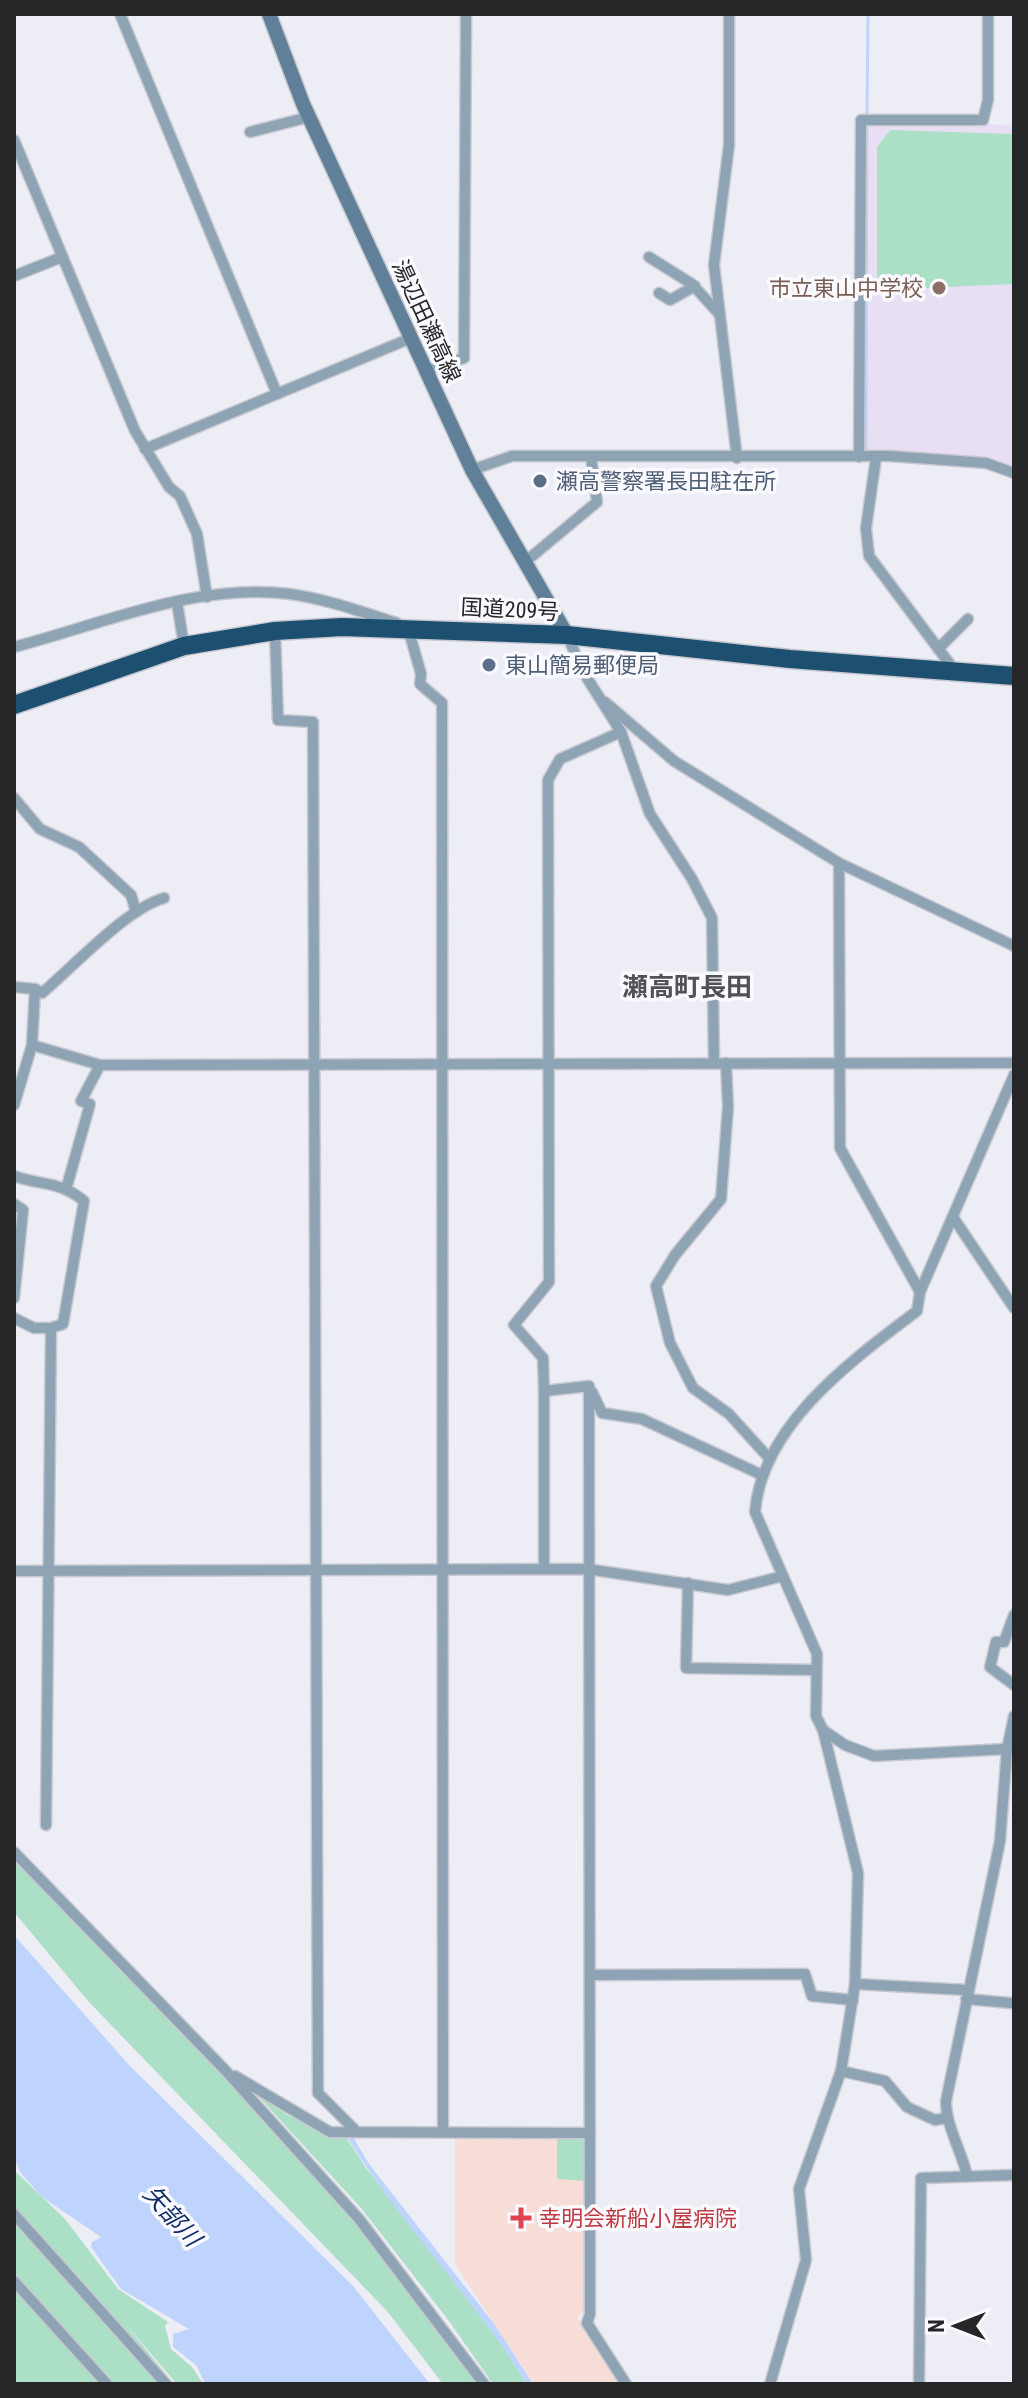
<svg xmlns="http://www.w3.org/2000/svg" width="1028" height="2398" font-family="'Roboto Condensed','Noto Sans JP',sans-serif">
<rect width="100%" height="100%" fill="#ecedf5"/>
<path fill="#e9dff4" d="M 871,122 L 1014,125 L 1014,467 L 989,460 L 868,454 L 863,449 L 865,127 Z"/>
<path fill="#f7ddd8" d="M 584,2137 L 587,2308 L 577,2317 L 622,2384 L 534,2384 L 455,2264 L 455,2139 Z"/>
<g fill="#abdfc6">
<path d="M 890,130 L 1014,134 L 1014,284 L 877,290 L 877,147 Z"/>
<path d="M 14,1854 L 333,2189 L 481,2384 L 443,2384 L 387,2311 L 88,2001 L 14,1912 Z"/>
<path d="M 249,2086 L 287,2115 L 346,2137 L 366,2168 L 492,2330 L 527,2384 L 493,2384 L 449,2321 L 361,2208 Z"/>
<path d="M 557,2137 L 587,2140 L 587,2181 L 557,2179 Z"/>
<path d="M 14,2170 L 65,2219 L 118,2289 L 168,2322 L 165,2326 L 171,2349 L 192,2367 L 203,2384 L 177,2384 L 122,2320 L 174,2384 L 14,2384 Z"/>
</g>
<g fill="#bed4fd">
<path d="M 14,1935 L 129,2065 L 353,2286 L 430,2384 L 205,2384 L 197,2366 L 173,2347 L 173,2334 L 189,2329 L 121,2289 L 91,2247 L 92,2242 L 101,2237 L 42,2197 L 20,2172 L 14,2157 Z"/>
<path d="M 347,2137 L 353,2137 L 369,2164 L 495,2325 L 533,2384 L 527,2384 C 473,2297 400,2224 347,2137 Z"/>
</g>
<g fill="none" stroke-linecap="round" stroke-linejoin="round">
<g stroke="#bed4fd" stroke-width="3">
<path d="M 867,115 L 868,14"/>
<path d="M 866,450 L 867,127"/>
</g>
<g stroke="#c8c9d0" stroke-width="13">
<g id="street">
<path d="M 120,14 L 277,394"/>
<path d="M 729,14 L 729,145 L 714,265 L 737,458"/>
<path d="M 250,132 L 309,117"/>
<path d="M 14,140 L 135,431 L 169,487 L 180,496 L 197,534 L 207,597"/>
<path d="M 649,257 L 692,284 L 720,315"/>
<path d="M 14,276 L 62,257"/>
<path d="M 659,293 L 670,300 L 695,286"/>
<path d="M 426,371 L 464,358 L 466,14"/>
<path d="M 145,449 L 411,338"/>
<path d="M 859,457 L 861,120 L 983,120 L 988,100 L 988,14"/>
<path d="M 876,458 L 866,528 L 869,556 L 955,671"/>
<path d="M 472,470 L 512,456 L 890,456 L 986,463 L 1014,473"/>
<path d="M 525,562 L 597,502 L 591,457"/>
<path d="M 177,602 L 184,646"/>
<path d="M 408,628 L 421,674 L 420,684 L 442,703 L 443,2131"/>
<path d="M 275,631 L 278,720 L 313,722 L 318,2093 L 355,2130"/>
<path d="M 567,635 L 582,670 L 621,732 L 650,814 L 692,879 L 712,918 L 714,1063"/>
<path d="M 14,647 C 103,624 196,582 290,594 C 326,599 362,612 397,623"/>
<path d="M 938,649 L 968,619"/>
<path d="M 605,702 L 674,761 L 839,863 L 1014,946"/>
<path d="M 621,732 L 560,759 L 548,780 L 549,1282 L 514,1325 L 543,1358 L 544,1391 L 589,1386 L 590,2314 L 587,2323 L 626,2384"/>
<path d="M 14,798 L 40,829 L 79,847 L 131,895 L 136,912"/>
<path d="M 839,863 L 840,1148 L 920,1292"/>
<path d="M 14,987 L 35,989 L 42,993 C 74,966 126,909 164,898"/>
<path d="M 32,1045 L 100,1065 L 1014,1063"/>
<path d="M 726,1063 L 728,1107 L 721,1199 L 675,1255 L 656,1286 L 670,1343 L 693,1388 L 729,1414 L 768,1457"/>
<path d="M 14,1105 L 32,1045 L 35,989"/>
<path d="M 14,1176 C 43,1186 60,1181 84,1201 L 63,1324 L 51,1328 L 46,1825"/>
<path d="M 67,1186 L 90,1104 L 81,1101 L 100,1065"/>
<path d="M 14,1204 L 23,1210 L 14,1298"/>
<path d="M 953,1217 L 1014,1308"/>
<path d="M 14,1318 L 34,1328 L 51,1328"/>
<path d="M 592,1392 L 602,1413 L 642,1419 L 762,1475"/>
<path d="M 544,1569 L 544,1391"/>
<path d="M 14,1571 L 587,1569 L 728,1590 L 783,1576"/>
<path d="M 688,1583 L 686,1668 L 816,1670"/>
<path d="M 1014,1615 L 1004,1642 L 996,1642 L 990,1667 L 1014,1685"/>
<path d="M 823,1730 L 845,1745 L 874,1756 L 1007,1749"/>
<path d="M 14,1852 L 225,2070 L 359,2219 L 484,2384"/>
<path d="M 590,1975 L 805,1974 L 812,1996 L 853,2000"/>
<path d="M 855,1984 L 968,1990"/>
<path d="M 966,1999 L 1011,2003"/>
<path d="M 841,2071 L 885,2081 L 907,2107 L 935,2120 L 946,2118"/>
<path d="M 235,2076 L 330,2132 L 590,2133"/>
<path d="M 967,2175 C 961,2150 946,2126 946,2101 L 1000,1841 L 1007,1749 L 1014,1716"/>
<path d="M 14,2214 L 166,2384"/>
<path d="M 14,2281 L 107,2384"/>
<path d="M 770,2384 L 806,2260 L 799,2189 L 841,2071 L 855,1984 L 858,1873 L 823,1730 L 816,1716 L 817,1654 L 755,1512 C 762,1425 852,1360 917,1311 L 920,1292 L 1014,1075"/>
<path d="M 919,2384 L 921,2178 L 1014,2175"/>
</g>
</g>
<g stroke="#c8c9d0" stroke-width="17">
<path id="secondary" d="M 269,14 L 303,104 L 472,470 L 567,635"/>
</g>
<g stroke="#c8c9d0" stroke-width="21">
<path id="highway" d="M 14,705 L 184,646 L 275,631 L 342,627 L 567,635 L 790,659 L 1014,676"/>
</g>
<use href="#street" stroke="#8ea4b5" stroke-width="10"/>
<use href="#secondary" stroke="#5f8098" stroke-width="14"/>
<use href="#highway" stroke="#1d4f71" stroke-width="18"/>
</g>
<circle fill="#8d6e63" stroke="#fafafe" stroke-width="3" cx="939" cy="288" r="8"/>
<g fill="#5c6f8a" stroke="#fafafe" stroke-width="3">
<circle cx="540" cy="481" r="8"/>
<circle cx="489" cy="665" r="8"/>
</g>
<path fill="#e0444e" stroke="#fafafe" stroke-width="3" d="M517 2206h8v8h8v8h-8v8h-8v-8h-8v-8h8z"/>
<g text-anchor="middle" stroke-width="7" stroke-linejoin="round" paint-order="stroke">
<g font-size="22" fill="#785e54" stroke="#fafafe" text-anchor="end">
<text x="923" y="296">市立東山中学校</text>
</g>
<g font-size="22" fill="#262629" stroke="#fafafe">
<text transform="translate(427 321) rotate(65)" y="8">湯辺田瀬高線</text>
<text transform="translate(510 609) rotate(3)" y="8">国道209号</text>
</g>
<g font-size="22" fill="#4e5e75" stroke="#fafafe" text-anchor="start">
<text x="556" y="489">瀬高警察署長田駐在所</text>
<text x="505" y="673">東山簡易郵便局</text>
</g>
<g font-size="22" fill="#be3a42" stroke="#fafafe" text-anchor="start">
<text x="539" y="2226">幸明会新船小屋病院</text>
</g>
<g font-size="24" font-style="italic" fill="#112d67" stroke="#fafafe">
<text transform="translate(172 2216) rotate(48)" y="8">矢部川</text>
</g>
<g font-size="26" font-weight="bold" fill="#515158" stroke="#fafafe">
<text x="687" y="996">瀬高町長田</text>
</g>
</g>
<rect width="1028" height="2398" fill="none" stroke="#262629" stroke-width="32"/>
<g transform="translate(956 2326) rotate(270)" stroke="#fafafe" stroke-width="6" paint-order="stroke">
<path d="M0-6L14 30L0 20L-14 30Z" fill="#262629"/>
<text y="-12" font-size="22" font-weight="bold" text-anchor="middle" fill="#262629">N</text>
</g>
</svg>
